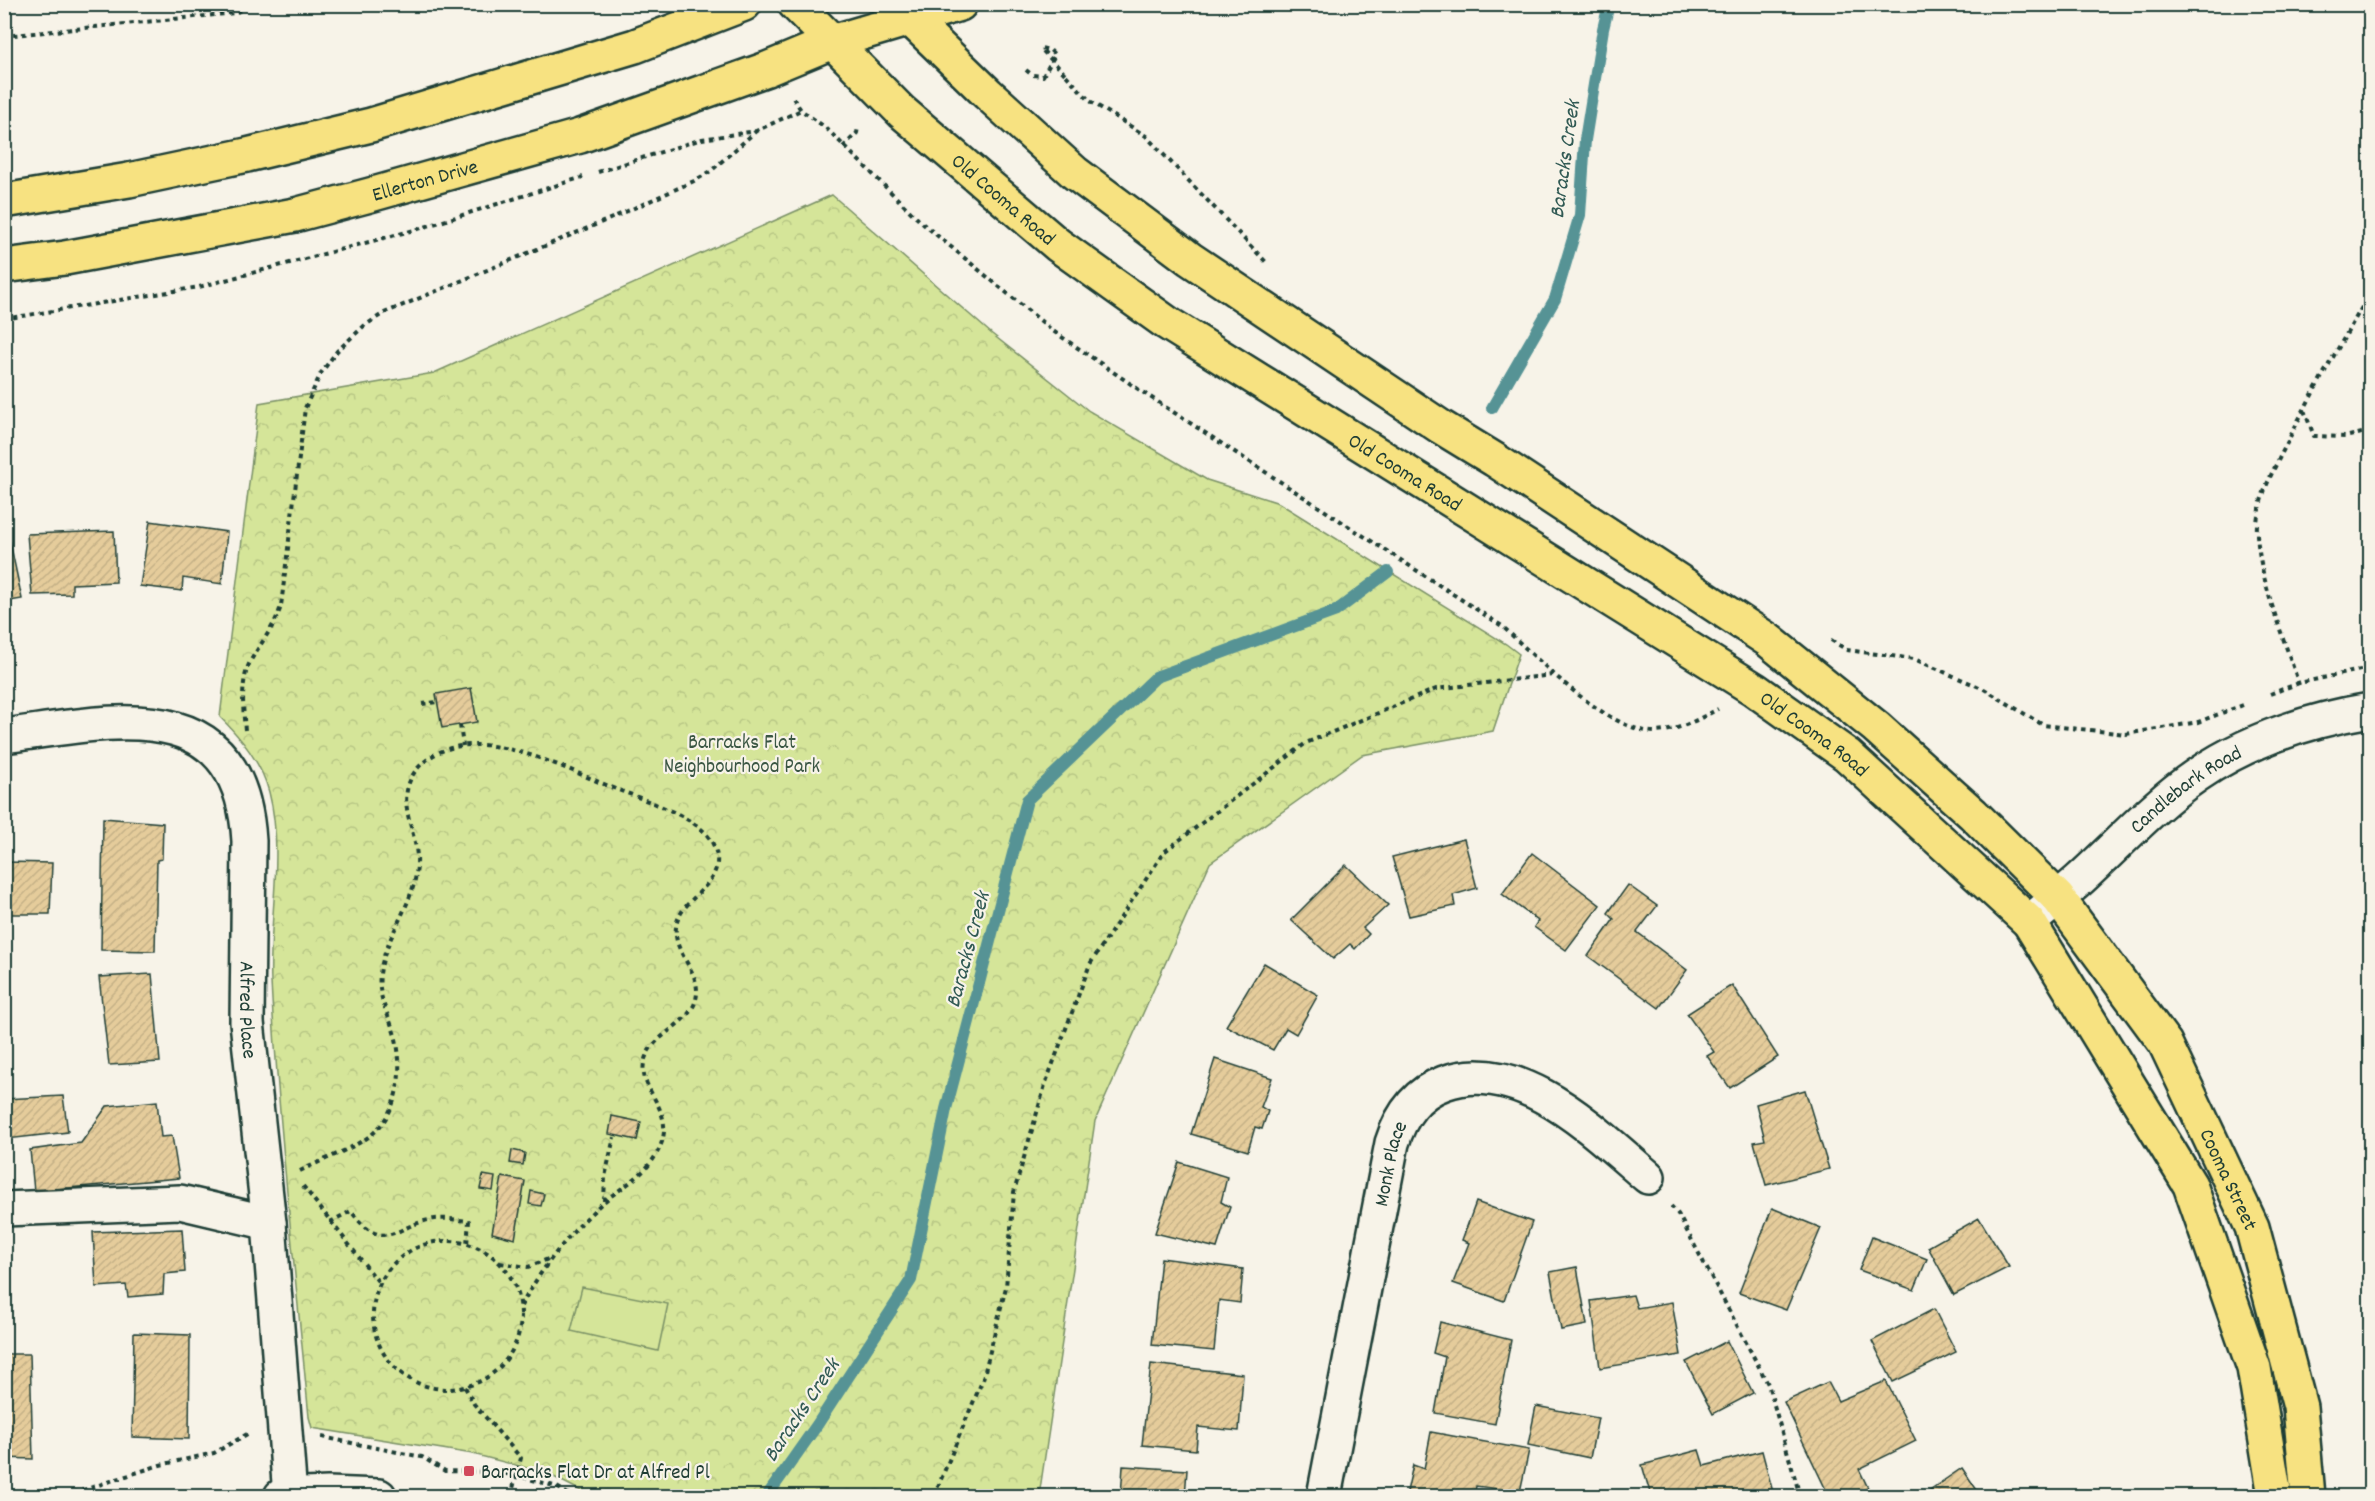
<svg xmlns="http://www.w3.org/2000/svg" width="2375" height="1501" font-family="Dekko,sans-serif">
<defs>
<pattern id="park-crowns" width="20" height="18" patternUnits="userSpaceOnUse" patternTransform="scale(1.5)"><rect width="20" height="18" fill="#d5e599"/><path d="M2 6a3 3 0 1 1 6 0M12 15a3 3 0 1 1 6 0" fill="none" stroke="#b6c584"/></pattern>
<pattern id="building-hatch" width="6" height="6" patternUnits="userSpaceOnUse" patternTransform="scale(1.5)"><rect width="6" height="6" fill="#e5cc9b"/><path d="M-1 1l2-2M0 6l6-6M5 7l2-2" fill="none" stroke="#c4b086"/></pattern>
</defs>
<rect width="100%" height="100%" fill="#f7f3e8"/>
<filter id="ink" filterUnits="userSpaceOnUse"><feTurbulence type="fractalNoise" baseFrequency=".0167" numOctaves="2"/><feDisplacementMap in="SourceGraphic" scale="12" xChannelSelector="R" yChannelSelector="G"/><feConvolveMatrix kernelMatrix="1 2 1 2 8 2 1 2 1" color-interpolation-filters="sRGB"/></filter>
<g filter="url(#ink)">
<path fill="url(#park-crowns)" stroke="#7a9166" stroke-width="1.5" d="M 832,195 L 992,334 L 1089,411 L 1207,480 L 1279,503 L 1506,644 L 1519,654 L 1493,731 L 1362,755 L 1210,863 L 1095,1121 L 1039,1496 L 591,1496 L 546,1473 L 473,1454 L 312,1428 L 309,1417 C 295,1272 279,1128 271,982 C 268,920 285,854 269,792 C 261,762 241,738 220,717 L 259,403 L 434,373 Z"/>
<path fill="#d5e599" stroke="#7a9166" stroke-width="1.5" d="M 582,1287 L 668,1304 L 658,1351 L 571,1331 Z"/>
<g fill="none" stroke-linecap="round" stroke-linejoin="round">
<g stroke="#569395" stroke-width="12">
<path d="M 1492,408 L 1555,299 L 1580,215 L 1585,140 L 1603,29 L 1609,4"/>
<path d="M 767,1496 L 817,1425 L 911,1280 L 946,1109 L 1027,800 L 1156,677 L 1336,611 L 1388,572"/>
</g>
</g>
<g fill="url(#building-hatch)" stroke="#1f3d34" stroke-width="1.5">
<path d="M 150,521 L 227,532 L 222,584 L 183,578 L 182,591 L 140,586 Z"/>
<path d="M 114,531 L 116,582 L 72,584 L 72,594 L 32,595 L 27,534 Z"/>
<path d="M 10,542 L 22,599 L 4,602 L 4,543 Z"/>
<path d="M 471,688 L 477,722 L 442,728 L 436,694 Z"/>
<path d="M 103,818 L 163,823 L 162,859 L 157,860 L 155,951 L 101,950 Z"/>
<path d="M 1464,839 L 1477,888 L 1453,895 L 1455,906 L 1409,916 L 1392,857 Z"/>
<path d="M 1532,853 L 1600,905 L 1566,950 L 1534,927 L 1538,921 L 1502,894 Z"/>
<path d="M 4,862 L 52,863 L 50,914 L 4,914 Z"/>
<path d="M 1346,865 L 1388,905 L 1363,928 L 1369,934 L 1355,949 L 1350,944 L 1333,959 L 1291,920 Z"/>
<path d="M 1628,885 L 1657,906 L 1637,932 L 1687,970 L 1659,1008 L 1588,956 L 1614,919 L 1608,913 Z"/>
<path d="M 1264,963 L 1318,995 L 1296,1034 L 1286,1028 L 1273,1050 L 1226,1026 Z"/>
<path d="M 152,974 L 160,1062 L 109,1065 L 99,977 Z"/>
<path d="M 1732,985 L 1778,1057 L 1730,1088 L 1707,1056 L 1714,1052 L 1687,1014 Z"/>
<path d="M 1215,1059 L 1272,1078 L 1261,1107 L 1268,1111 L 1262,1129 L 1255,1127 L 1248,1151 L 1191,1134 Z"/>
<path d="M 1805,1090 L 1829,1169 L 1766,1185 L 1754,1142 L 1765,1140 L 1756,1104 Z"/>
<path d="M 63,1096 L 68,1132 L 7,1139 L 4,1099 Z"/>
<path d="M 157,1101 L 161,1137 L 172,1136 L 179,1178 L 34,1191 L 30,1150 L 81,1143 L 107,1106 Z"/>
<path d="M 612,1116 L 641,1122 L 637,1140 L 609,1134 Z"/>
<path d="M 512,1150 L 525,1153 L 523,1165 L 510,1163 Z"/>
<path d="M 1179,1162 L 1227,1177 L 1221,1202 L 1230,1207 L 1217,1248 L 1155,1233 Z"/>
<path d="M 483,1175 L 495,1177 L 493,1191 L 480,1189 Z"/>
<path d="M 502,1177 L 525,1181 L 515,1239 L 492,1233 Z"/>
<path d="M 531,1191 L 544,1194 L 541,1206 L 529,1204 Z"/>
<path d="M 1476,1202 L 1532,1222 L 1504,1301 L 1453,1283 L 1469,1243 L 1462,1240 Z"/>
<path d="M 1772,1208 L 1821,1228 L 1786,1310 L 1739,1293 Z"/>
<path d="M 1979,1218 L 2009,1267 L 1954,1295 L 1928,1247 Z"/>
<path d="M 182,1229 L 185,1272 L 164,1274 L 163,1294 L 128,1297 L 126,1285 L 96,1287 L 93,1232 Z"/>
<path d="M 1872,1237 L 1927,1259 L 1914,1290 L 1859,1270 Z"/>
<path d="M 1161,1258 L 1243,1269 L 1240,1303 L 1219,1300 L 1214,1351 L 1152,1345 Z"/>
<path d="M 1577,1267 L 1587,1325 L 1561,1330 L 1550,1272 Z"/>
<path d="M 1633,1295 L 1637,1308 L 1672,1302 L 1681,1355 L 1600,1368 L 1591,1301 Z"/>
<path d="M 1934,1309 L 1956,1352 L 1893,1382 L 1872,1341 Z"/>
<path d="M 1440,1322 L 1511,1340 L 1495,1424 L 1435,1413 L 1445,1357 L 1433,1353 Z"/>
<path d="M 134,1333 L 190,1335 L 189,1439 L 132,1437 Z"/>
<path d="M 1727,1341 L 1753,1393 L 1713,1414 L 1686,1362 Z"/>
<path d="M 4,1354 L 30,1354 L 33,1459 L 4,1458 Z"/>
<path d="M 1151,1364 L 1243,1374 L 1239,1431 L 1198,1427 L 1196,1450 L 1142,1445 Z"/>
<path d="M 1886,1381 L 1916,1441 L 1859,1469 L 1868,1488 L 1850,1496 L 1829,1496 L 1784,1402 L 1828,1382 L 1838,1401 Z"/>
<path d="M 1536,1406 L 1598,1418 L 1590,1458 L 1528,1445 Z"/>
<path d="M 1431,1432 L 1529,1450 L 1520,1492 L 1476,1486 L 1474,1496 L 1406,1496 L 1413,1465 L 1424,1469 Z"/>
<path d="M 1699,1450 L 1704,1466 L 1762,1451 L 1774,1496 L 1651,1496 L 1642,1465 Z"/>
<path d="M 1123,1466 L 1187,1470 L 1185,1496 L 1121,1496 Z"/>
<path d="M 1962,1468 L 1981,1496 L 1921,1496 Z"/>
</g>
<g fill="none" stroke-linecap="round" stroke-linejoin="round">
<g stroke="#1f3d34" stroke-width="38">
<g id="minor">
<path id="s1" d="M 4,736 C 110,722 240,688 249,841 L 247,1022 L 269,1223 L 290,1496"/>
<path id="s2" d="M 2029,922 C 2045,909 2062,895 2078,881 C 2117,846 2153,805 2197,775 C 2248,740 2310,720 2370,710"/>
<path d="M 4,1209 L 180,1202 L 269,1223"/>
<path d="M 281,1496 L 328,1494 L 379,1496"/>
<path id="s3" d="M 1324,1496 L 1392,1143 C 1401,1115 1416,1093 1444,1083 C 1520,1055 1596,1133 1648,1177"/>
</g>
</g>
<g stroke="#1f3d34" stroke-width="38">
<g id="major">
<path id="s4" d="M 795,4 L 902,112 L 1058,245 L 1167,323 L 1754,689 L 1847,755 L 2029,922 L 2190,1185 L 2254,1368 L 2275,1496"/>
<path id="s5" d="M 895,4 L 988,94 L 1075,173 L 1190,259 L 1441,427 L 1495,460 L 1768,640 L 1876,727 L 1973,814 L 2058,898 L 2165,1043 L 2252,1227 L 2300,1407 L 2308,1496"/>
<path d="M 4,201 L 129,180 L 247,155 L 371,125 L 635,46 L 744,4"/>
<path id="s6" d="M 4,266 L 65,258 L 295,215 L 370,195 L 580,136 L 767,69 L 832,42 L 960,4"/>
</g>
</g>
<g stroke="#1f3d34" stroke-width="4" stroke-dasharray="4.5 4.5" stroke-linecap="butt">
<path d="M 4,36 L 235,13 L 252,4"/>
<path d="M 1026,70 L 1032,75 L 1043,76 L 1055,55 L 1050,50 L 1041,48"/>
<path d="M 1066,75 L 1090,101 L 1146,136 L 1267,263"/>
<path d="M 793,98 L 801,110 L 826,128 L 922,223 L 1053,331 L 1144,393 L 1502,626 C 1537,658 1605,730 1654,732 C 1676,732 1699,719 1718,709"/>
<path d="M 843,147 L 857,133 L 858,127"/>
<path d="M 598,172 L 702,139 L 756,131 L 801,110"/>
<path d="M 4,319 L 199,287 L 418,229 L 583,177"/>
<path d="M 2304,410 L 2314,436 L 2345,437 L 2370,431"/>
<path d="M 1831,640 L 1847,650 L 1914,659 L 1984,689 L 2043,725 L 2126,734 L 2198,722 L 2243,705"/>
<path d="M 2299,685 C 2284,637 2261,586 2257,535 C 2255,501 2273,471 2288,441 C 2313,390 2342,342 2370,293"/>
<path d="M 2270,694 L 2299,683 L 2370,668"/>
<path d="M 422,704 L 437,702"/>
<path d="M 460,725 L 463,746"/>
<path d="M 245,730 C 243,708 240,680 251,660 C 262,641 275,626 281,606 L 305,408 L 321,373 L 337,351 L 364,326 L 384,313 L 612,218 L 694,181 L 711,171 L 756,131"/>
<path d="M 300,1171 C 322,1160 347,1151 367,1138 C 398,1117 404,1072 396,1039 C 390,1016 377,998 380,974 C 385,935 415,904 417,865 C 419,832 394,804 414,773 C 427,754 451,745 473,745 C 515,743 576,773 616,789 C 642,799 673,809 696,825 C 706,832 713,841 716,852 C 725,885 679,898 676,927 C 673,952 696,967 697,990 C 698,1023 654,1031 645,1059 C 634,1094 687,1111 652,1161 C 638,1180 617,1190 600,1205 C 568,1235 542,1267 521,1306"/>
<path d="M 303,1186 L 380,1284"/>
<path d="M 604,1201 L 605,1177 L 614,1137"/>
<path d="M 1671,1206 L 1678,1214 L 1768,1384 L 1800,1496"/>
<path d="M 330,1222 L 351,1211 C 385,1257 397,1223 435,1219 C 446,1218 458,1220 469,1221 L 467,1244"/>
<circle cx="447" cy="1315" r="74"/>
<path d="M 500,1263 L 528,1267 L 548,1259"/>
<path d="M 465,1387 L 474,1404 L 521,1458 L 511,1496"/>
<path d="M 322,1437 L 422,1457 L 445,1471 L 488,1472 L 516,1475 L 557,1487 L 571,1496"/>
<path d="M 65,1496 L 160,1465 L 214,1453 L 249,1433"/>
<path d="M 934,1496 L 983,1379 L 1006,1287 L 1014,1192 L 1045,1085 L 1090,964 L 1164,852 L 1306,743 L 1436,689 L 1552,675"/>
</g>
<use href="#minor" stroke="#f7f3e8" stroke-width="33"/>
<use href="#major" stroke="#f7e281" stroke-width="33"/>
<path stroke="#1f3d34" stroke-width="4" stroke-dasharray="4.5 4.5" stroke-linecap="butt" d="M 1043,51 L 1066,75"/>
</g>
</g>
<rect fill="#d1495b" stroke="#f7f3e8" stroke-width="2" x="463" y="1465" width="12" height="12" rx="3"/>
<g text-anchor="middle" stroke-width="4.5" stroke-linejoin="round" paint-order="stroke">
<g font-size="21" fill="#1f3d34" stroke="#f7f3e8">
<text dy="7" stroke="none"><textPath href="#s6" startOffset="430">Ellerton Drive</textPath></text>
<text dy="7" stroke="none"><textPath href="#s4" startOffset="286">Old Cooma Road</textPath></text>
<text dy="7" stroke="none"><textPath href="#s4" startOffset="772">Old Cooma Road</textPath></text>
<text dy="7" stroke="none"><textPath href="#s4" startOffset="1258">Old Cooma Road</textPath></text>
<text dy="7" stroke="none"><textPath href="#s2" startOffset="206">Candlebark Road</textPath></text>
<text dy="7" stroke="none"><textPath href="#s1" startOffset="486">Alfred Place</textPath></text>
<text dy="7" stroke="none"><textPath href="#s3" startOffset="339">Monk Place</textPath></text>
<text dy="7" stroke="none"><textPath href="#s5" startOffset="1802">Cooma Street</textPath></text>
</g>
<g font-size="21" fill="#3a5643" stroke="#f7f3e8">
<text x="742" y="748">Barracks Flat<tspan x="742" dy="24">Neighbourhood Park</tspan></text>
</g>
<g font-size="21" fill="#1f3d34" stroke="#f7f3e8" text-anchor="start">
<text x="481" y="1478">Barracks Flat Dr at Alfred Pl</text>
</g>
<g font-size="22" font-style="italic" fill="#315a54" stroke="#f7f3e8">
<text transform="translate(1563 159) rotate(-82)" y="8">Baracks Creek</text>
<text transform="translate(966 949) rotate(-75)" y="8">Baracks Creek</text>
<text transform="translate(800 1409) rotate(-56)" y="8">Baracks Creek</text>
</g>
</g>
<rect width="2375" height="1501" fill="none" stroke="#f7f3e8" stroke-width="24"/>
<rect x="12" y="12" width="2351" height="1477" fill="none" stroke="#1f3d34" stroke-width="2" filter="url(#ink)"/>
</svg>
